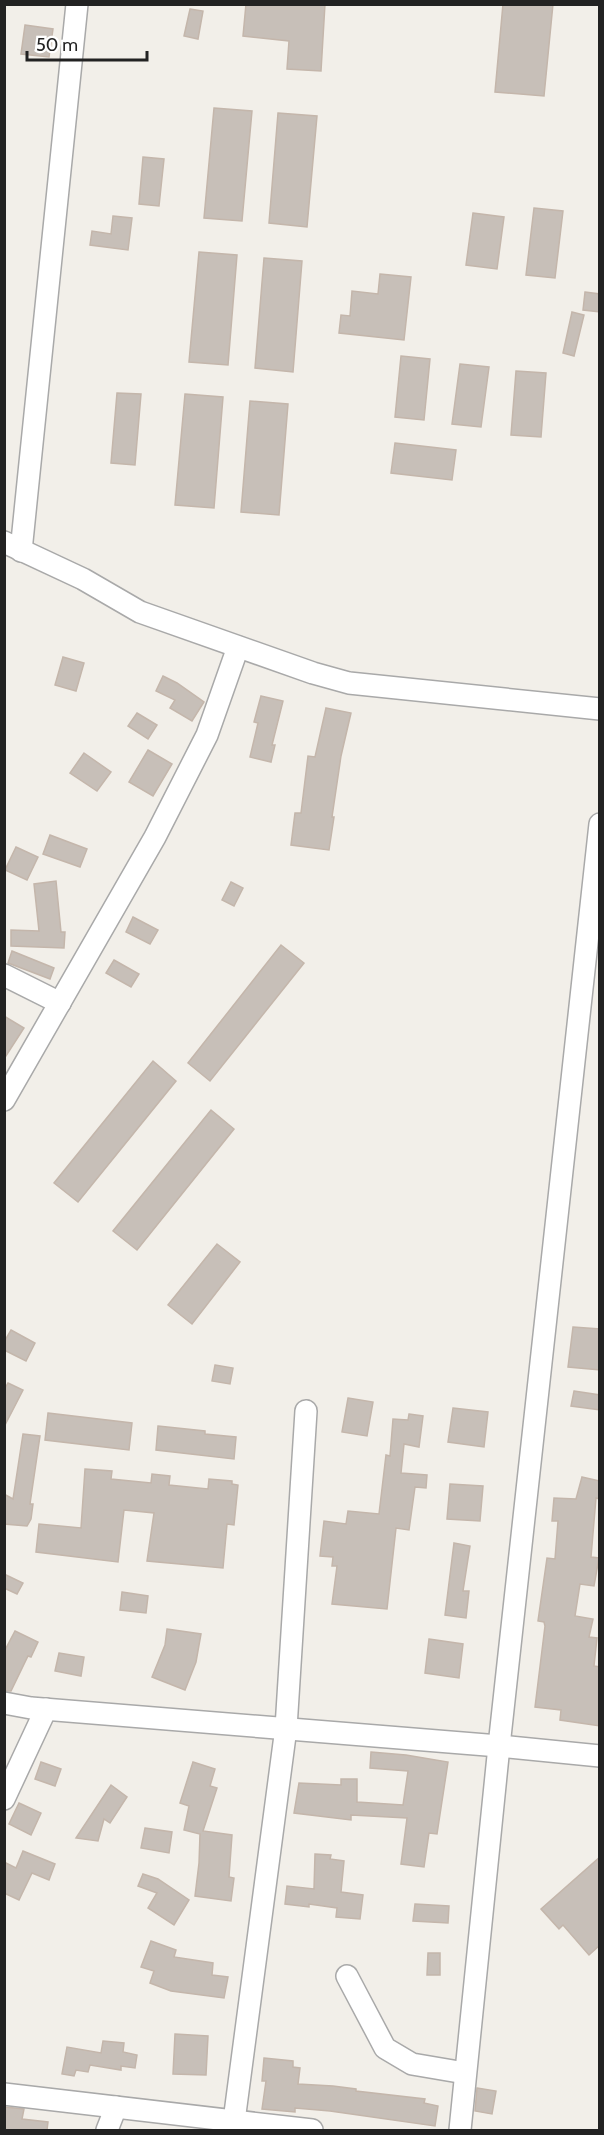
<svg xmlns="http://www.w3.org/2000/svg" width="604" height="2135" font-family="Cabin,sans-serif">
<rect width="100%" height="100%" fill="#f2efe9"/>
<g fill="#c7bfb8" stroke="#c4b6ab" stroke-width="1.5">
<path d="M 246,4 L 325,4 L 321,71 L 287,69 L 289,41 L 243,36 Z"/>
<path d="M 503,4 L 553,4 L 544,96 L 495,92 Z"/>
<path d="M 190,9 L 203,11 L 198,39 L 184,36 Z"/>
<path d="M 25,25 L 53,29 L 49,57 L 21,54 Z"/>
<path d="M 214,108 L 252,111 L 242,221 L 204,218 Z"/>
<path d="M 278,113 L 317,116 L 307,227 L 269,223 Z"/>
<path d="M 143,157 L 164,159 L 159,206 L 139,204 Z"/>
<path d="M 534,208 L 563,211 L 555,278 L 526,275 Z"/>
<path d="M 473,213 L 504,217 L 497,269 L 466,265 Z"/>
<path d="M 113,216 L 132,218 L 128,250 L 90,245 L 92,231 L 111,234 Z"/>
<path d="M 199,252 L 237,255 L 228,365 L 189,362 Z"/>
<path d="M 264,258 L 302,261 L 293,372 L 255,368 Z"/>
<path d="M 380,274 L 411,277 L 404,340 L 339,333 L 341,315 L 350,316 L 352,291 L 378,294 Z"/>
<path d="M 585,292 L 600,294 L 600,312 L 583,310 Z"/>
<path d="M 572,312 L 584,315 L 574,356 L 563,353 Z"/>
<path d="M 401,356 L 430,359 L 424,420 L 395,417 Z"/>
<path d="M 460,364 L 489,367 L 481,427 L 452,424 Z"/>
<path d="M 516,371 L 546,373 L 541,437 L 511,435 Z"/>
<path d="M 117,393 L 141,394 L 135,465 L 111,463 Z"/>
<path d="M 185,394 L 223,397 L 214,508 L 175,505 Z"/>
<path d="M 250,401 L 288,404 L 279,515 L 241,512 Z"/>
<path d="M 395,443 L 456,450 L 452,480 L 391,473 Z"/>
<path d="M 63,657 L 84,663 L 76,691 L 55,685 Z"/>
<path d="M 163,676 L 177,683 L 204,702 L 192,721 L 170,708 L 175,700 L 156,691 Z"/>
<path d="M 261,696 L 283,701 L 272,745 L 275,745 L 271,762 L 250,757 L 258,723 L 254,722 Z"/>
<path d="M 326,708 L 351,713 L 341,756 L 332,817 L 334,817 L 329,850 L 291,845 L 295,813 L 301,813 L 308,756 L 315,757 Z"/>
<path d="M 137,713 L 157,725 L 148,739 L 128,726 Z"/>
<path d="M 148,750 L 172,764 L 153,796 L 129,782 Z"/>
<path d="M 84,753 L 111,772 L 97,791 L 70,773 Z"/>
<path d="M 50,835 L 87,849 L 80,867 L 43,854 Z"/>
<path d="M 16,847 L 38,857 L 27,880 L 5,870 Z"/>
<path d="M 56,881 L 61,932 L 65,932 L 64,948 L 11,946 L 11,930 L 39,931 L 34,884 Z"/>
<path d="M 231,882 L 243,888 L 234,906 L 222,900 Z"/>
<path d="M 133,917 L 158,930 L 150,944 L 126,932 Z"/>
<path d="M 281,945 L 304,963 L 210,1081 L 188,1063 Z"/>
<path d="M 12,951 L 54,968 L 50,979 L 8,963 Z"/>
<path d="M 114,960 L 139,974 L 131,987 L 106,973 Z"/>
<path d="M 4,1016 L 24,1028 L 4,1059 Z"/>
<path d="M 153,1061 L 176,1081 L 78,1202 L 54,1183 Z"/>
<path d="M 211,1110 L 234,1129 L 137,1250 L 113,1231 Z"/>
<path d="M 217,1244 L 240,1262 L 192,1324 L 168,1305 Z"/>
<path d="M 573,1327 L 600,1329 L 600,1370 L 568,1367 Z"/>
<path d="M 11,1330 L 35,1343 L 26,1361 L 4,1350 L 4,1342 Z"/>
<path d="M 215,1365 L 233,1368 L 230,1384 L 212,1381 Z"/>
<path d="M 8,1383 L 23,1390 L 4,1427 L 4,1390 Z"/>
<path d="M 574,1391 L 600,1395 L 600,1410 L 571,1406 Z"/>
<path d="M 348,1398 L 373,1402 L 367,1436 L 342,1432 Z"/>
<path d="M 453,1408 L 488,1412 L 484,1447 L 448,1442 Z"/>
<path d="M 48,1413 L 132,1423 L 129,1450 L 45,1440 Z"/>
<path d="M 409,1414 L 423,1416 L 419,1447 L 404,1444 L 401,1473 L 427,1475 L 426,1488 L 415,1487 L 409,1530 L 396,1528 L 387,1609 L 332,1604 L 337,1566 L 332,1566 L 333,1557 L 320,1556 L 324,1521 L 346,1524 L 348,1511 L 379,1514 L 386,1455 L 390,1456 L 393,1419 L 408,1420 Z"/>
<path d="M 158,1426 L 205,1431 L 205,1434 L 236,1437 L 234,1459 L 156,1450 Z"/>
<path d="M 23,1434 L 40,1436 L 30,1504 L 33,1504 L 31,1519 L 27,1526 L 4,1524 L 4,1494 L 13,1499 Z"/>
<path d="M 85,1469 L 112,1471 L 111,1479 L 151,1483 L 152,1474 L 170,1476 L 169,1485 L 208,1489 L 209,1479 L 232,1481 L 232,1484 L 238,1485 L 234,1525 L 227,1524 L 223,1568 L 147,1561 L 154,1513 L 124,1510 L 118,1562 L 36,1552 L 39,1524 L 81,1528 Z"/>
<path d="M 582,1477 L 600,1481 L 600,1499 L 596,1498 L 591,1557 L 599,1558 L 594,1586 L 580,1584 L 575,1616 L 593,1619 L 589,1637 L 597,1638 L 594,1666 L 600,1667 L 600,1726 L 560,1720 L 561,1710 L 535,1707 L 545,1626 L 544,1622 L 538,1621 L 547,1558 L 555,1559 L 558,1521 L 552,1521 L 554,1498 L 576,1499 Z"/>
<path d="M 450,1484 L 483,1486 L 480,1521 L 447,1519 Z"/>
<path d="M 454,1543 L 470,1546 L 463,1591 L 469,1591 L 466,1618 L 445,1615 Z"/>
<path d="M 4,1574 L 23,1583 L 17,1594 L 4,1588 Z"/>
<path d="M 122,1592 L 148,1596 L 146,1613 L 120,1610 Z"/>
<path d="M 167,1629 L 201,1634 L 196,1662 L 185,1690 L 152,1677 L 165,1645 Z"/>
<path d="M 15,1631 L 38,1642 L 31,1657 L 28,1656 L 11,1691 L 4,1691 L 4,1652 Z"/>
<path d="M 429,1639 L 463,1644 L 459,1678 L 425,1673 Z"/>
<path d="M 59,1653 L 84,1657 L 81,1676 L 55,1671 Z"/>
<path d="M 371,1752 L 406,1755 L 448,1762 L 437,1834 L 429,1833 L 424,1867 L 401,1864 L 407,1818 L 351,1815 L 351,1820 L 294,1813 L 299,1783 L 341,1785 L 341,1779 L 357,1779 L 357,1802 L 403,1805 L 408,1771 L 370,1768 Z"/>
<path d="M 41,1762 L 61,1769 L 55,1786 L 35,1779 Z"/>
<path d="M 193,1762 L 215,1769 L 210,1786 L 217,1788 L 203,1831 L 232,1835 L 229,1877 L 234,1878 L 231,1901 L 195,1896 L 199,1863 L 200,1834 L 184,1830 L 189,1806 L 180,1803 Z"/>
<path d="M 111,1785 L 127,1797 L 110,1823 L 104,1819 L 98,1841 L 76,1838 Z"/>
<path d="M 19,1803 L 41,1813 L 31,1835 L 9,1824 Z"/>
<path d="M 145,1828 L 172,1832 L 169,1853 L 141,1848 Z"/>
<path d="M 23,1851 L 55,1864 L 49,1880 L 32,1873 L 19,1900 L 4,1893 L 4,1862 L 16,1868 Z"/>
<path d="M 315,1854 L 331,1855 L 330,1859 L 344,1861 L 341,1892 L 363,1895 L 360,1919 L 336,1917 L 337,1908 L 309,1904 L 309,1907 L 285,1904 L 287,1886 L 314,1889 Z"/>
<path d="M 600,1857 L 600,1945 L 589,1955 L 563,1925 L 559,1929 L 541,1909 Z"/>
<path d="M 143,1874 L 158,1879 L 189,1900 L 174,1925 L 148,1908 L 157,1893 L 138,1886 Z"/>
<path d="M 415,1904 L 449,1906 L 448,1923 L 413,1921 Z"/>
<path d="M 151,1941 L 176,1950 L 174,1957 L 213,1963 L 212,1975 L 228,1977 L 224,1998 L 171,1991 L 150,1983 L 154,1971 L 141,1967 Z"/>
<path d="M 428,1953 L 440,1953 L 440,1975 L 427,1975 Z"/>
<path d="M 175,2034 L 208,2036 L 206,2075 L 173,2074 Z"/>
<path d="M 103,2041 L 124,2043 L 123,2052 L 137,2055 L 135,2068 L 121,2066 L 121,2070 L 90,2065 L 88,2072 L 76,2070 L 74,2076 L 62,2074 L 67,2047 L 101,2053 Z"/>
<path d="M 264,2058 L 293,2061 L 293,2067 L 300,2068 L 298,2084 L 333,2086 L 356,2089 L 356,2091 L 425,2099 L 424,2103 L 438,2106 L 435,2126 L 330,2111 L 295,2108 L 295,2112 L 262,2109 L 266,2081 L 262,2081 Z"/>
<path d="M 477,2088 L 496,2091 L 492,2114 L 475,2111 Z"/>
<path d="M 4,2107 L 24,2109 L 22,2119 L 48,2122 L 47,2130 L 4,2130 Z"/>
</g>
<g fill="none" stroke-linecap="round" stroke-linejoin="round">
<g stroke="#a9a9a9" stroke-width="24">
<g id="minor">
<path d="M 4,542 L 83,579 L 140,612 L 313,673 L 349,683 L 600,709"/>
<path d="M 21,551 L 77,4"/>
<path d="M 4,975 L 60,1003"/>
<path d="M 4,1100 L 155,837 L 207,735 L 238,647"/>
<path d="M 4,1703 L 31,1708 L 499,1746 L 600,1756"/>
<path d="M 4,1799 L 46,1709"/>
<path d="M 347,1976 L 385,2048 L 412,2064 L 465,2073"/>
<path d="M 4,2094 L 312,2130"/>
<path d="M 234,2121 L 286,1728 L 306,1411"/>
<path d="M 107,2130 L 116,2107"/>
<path d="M 460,2130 L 499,1746 L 600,824"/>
</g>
</g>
<use href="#minor" stroke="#fff" stroke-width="21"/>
</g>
<rect width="604" height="2135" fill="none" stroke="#222222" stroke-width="12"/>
<path d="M27 51v9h120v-9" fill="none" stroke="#222222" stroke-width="3"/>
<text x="36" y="51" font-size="18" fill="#222222" stroke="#ffffff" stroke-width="4.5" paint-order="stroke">50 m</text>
</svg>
